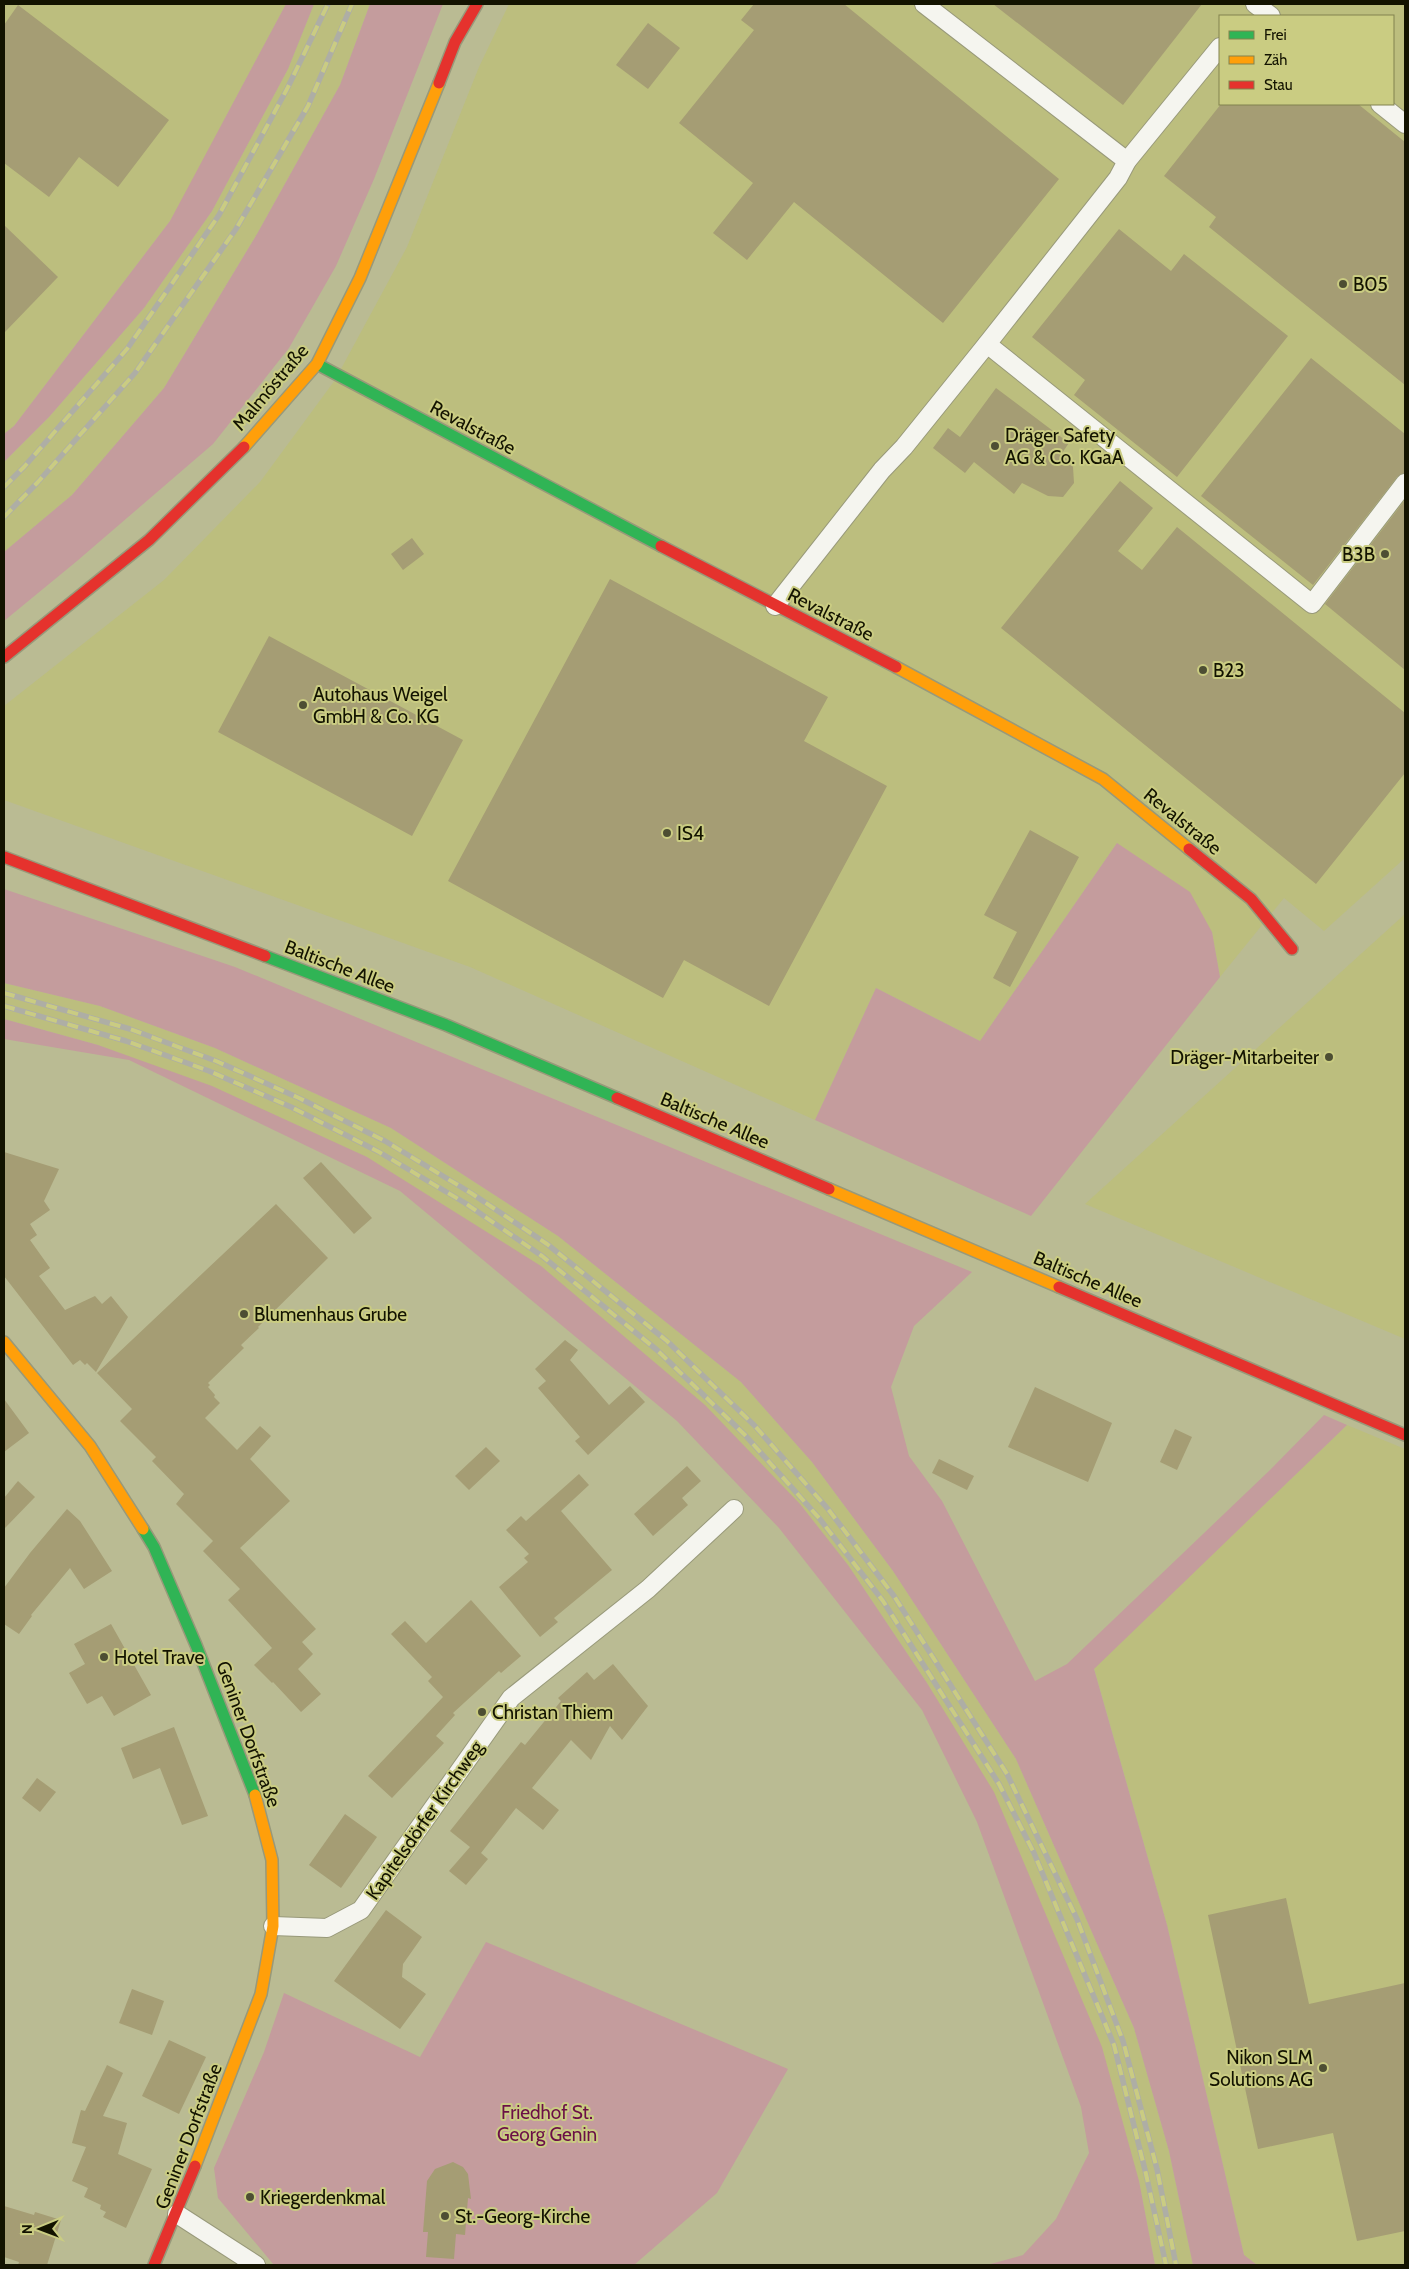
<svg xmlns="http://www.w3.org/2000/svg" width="1409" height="2269" font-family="Cabin,sans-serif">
<rect width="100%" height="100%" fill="#babb93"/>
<g fill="#bcbe7e" fill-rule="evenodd">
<path d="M 4,4 L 286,4 L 223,122 L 222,132 L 170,221 L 14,426 L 4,434 Z"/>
<path d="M 314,4 L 370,4 L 340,85 L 257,234 L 164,388 L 72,495 L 4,552 L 4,462 L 49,417 L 144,308 L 212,211 L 288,69 Z"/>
<path d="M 509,4 L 1405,4 L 1405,858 L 1324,931 L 1284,898 L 1220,977 L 1212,932 L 1117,843 L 980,1041 L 876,988 L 815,1120 L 470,967 L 4,800 L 4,706 L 164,580 L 260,482 L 335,380 L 407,247 L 479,67 ZM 1220,16 L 1393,16 L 1393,104 L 1220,104 Z"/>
<path d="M 1405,914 L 1405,1339 L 1085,1204 Z"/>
<path d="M 4,983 L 100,1006 L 215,1048 L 391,1128 L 558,1236 L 741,1382 L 812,1462 L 893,1571 L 1016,1759 L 1134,2028 L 1169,2151 L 1193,2265 L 1155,2265 L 1139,2181 L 927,1683 L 848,1565 L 800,1504 L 367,1157 L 98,1045 L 4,1019 Z"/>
<path d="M 1347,1425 L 1405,1449 L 1405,2265 L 1257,2265 L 1244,2255 L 1167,1925 L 1094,1668 Z"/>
</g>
<g fill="#c49c9d">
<path d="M 286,4 L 314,4 L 288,69 L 212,211 L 144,308 L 49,417 L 4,462 L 4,434 L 14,426 L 170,221 Z"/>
<path d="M 370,4 L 443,4 L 374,179 L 336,266 L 289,348 L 213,444 L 77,561 L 4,621 L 4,552 L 72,495 L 164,388 L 257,234 L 340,85 Z"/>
<path d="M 1117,843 L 1190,892 L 1212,932 L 1220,977 L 1031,1216 L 815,1120 L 876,988 L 980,1041 Z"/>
<path d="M 4,889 L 235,967 L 972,1272 L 914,1326 L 891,1387 L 909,1456 L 942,1501 L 1035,1681 L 1067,1664 L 1270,1470 L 1324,1415 L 1347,1425 L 1094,1669 L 1167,1925 L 1244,2255 L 1257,2265 L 1193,2265 L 1169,2151 L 1134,2028 L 1016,1759 L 893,1571 L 812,1462 L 741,1382 L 558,1236 L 391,1128 L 215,1048 L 100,1006 L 4,983 Z"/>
<path d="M 4,1019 L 98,1045 L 212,1086 L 367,1157 L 541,1266 L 705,1405 L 800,1504 L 848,1565 L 927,1683 L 994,1792 L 1102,2047 L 1139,2181 L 1155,2265 L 987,2265 L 1023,2255 L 1056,2219 L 1089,2153 L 1081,2107 L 977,1822 L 922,1710 L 779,1528 L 677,1421 L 400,1191 L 129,1060 L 4,1039 Z"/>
<path d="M 486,1942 L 788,2069 L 717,2193 L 634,2265 L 274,2265 L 218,2198 L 214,2168 L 264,2052 L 284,1993 L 420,2057 Z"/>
</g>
<g fill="#a59d74">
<path d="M 754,4 L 844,4 L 1059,179 L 943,323 L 794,202 L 747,260 L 713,233 L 753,183 L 679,123 L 754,30 L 741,20 Z"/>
<path d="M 993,4 L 1202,4 L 1123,105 Z"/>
<path d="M 18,5 L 169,120 L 118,187 L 79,157 L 49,197 L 4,163 L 4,25 Z"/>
<path d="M 648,23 L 680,48 L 648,89 L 616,65 Z"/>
<path d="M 1221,104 L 1358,104 L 1405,142 L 1405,385 L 1209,227 L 1216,217 L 1164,176 Z"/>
<path d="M 4,225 L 58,277 L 4,333 Z"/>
<path d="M 1119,229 L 1171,271 L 1184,254 L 1288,336 L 1177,477 L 1074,395 L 1085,380 L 1032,337 Z"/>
<path d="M 1311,358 L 1405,434 L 1405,473 L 1397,477 L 1313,585 L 1201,496 Z"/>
<path d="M 996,388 L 1069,443 L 1062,453 L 1073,467 L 1074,483 L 1063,497 L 1048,496 L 1022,483 L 1014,494 L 974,462 L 965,473 L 933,448 L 948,428 L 960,437 Z"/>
<path d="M 1120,481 L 1153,508 L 1118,551 L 1142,570 L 1177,527 L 1405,713 L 1405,773 L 1316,884 L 1001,628 Z"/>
<path d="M 1405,500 L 1405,670 L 1325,604 Z"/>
<path d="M 412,538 L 424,554 L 403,570 L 391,554 Z"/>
<path d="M 610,579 L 828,697 L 804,741 L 887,786 L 769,1006 L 684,960 L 663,998 L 448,881 Z"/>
<path d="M 269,636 L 463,740 L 412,836 L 218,732 Z"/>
<path d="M 1030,830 L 1079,857 L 1010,987 L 993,978 L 1017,932 L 984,915 Z"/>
<path d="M 4,1152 L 59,1169 L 44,1201 L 50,1210 L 30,1224 L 37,1235 L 30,1240 L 50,1268 L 39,1276 L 65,1310 L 95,1296 L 102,1304 L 111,1296 L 128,1317 L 96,1372 L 87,1363 L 85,1365 L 80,1360 L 73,1365 L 4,1276 Z"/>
<path d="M 321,1162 L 372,1218 L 354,1234 L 303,1178 Z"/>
<path d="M 276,1204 L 328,1258 L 258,1327 L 259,1328 L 241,1345 L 244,1348 L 208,1383 L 210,1385 L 208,1387 L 215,1395 L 214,1397 L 220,1403 L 205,1418 L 237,1450 L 260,1426 L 271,1436 L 250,1459 L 290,1501 L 240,1548 L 316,1629 L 302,1642 L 313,1654 L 298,1669 L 321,1694 L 301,1712 L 273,1682 L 272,1683 L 254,1665 L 272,1648 L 228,1600 L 240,1589 L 203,1551 L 213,1541 L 176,1504 L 184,1494 L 152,1461 L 156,1457 L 120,1421 L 132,1409 L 97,1373 Z"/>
<path d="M 565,1340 L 578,1350 L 570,1360 L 609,1405 L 630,1386 L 645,1402 L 588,1455 L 575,1441 L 580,1437 L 538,1388 L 546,1381 L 535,1369 Z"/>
<path d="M 1035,1387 L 1112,1423 L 1088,1482 L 1008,1447 Z"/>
<path d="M 4,1399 L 29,1433 L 4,1452 Z"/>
<path d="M 1175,1429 L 1192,1437 L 1177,1470 L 1160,1462 Z"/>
<path d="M 486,1447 L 500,1461 L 469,1490 L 455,1476 Z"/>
<path d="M 939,1459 L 974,1476 L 967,1490 L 932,1473 Z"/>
<path d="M 687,1466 L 701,1481 L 682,1498 L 688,1505 L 653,1536 L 634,1514 Z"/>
<path d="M 579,1474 L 589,1485 L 561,1511 L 612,1570 L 554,1618 L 558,1622 L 540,1637 L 499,1587 L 528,1562 L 524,1558 L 529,1554 L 506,1530 L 521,1516 L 526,1521 Z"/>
<path d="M 18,1481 L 35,1497 L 4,1529 L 4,1498 Z"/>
<path d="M 67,1509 L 80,1521 L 112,1571 L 84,1589 L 70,1568 L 31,1615 L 32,1616 L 19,1634 L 4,1624 L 4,1588 L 30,1553 Z"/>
<path d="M 471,1600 L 521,1656 L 501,1673 L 499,1671 L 453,1713 L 455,1715 L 436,1736 L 444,1743 L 392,1798 L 368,1776 L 443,1697 L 428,1681 L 432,1677 L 391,1634 L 405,1621 L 426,1643 Z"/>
<path d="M 111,1624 L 151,1695 L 114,1716 L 102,1696 L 87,1704 L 69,1673 L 85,1664 L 74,1644 Z"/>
<path d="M 613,1664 L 648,1706 L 622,1740 L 610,1726 L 591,1760 L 571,1740 L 532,1788 L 559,1810 L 543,1830 L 516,1808 L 481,1853 L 488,1859 L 466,1885 L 449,1871 L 470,1847 L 450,1831 L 521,1742 L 525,1745 L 561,1701 L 558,1698 L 587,1672 L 594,1680 Z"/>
<path d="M 174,1727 L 208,1816 L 182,1825 L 160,1768 L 133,1779 L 121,1748 Z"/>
<path d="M 37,1778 L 56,1792 L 40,1812 L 22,1798 Z"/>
<path d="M 345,1814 L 377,1837 L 341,1888 L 309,1865 Z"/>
<path d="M 1286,1898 L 1309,2004 L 1405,1983 L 1405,2231 L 1357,2241 L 1333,2133 L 1258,2149 L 1208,1915 Z"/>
<path d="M 386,1910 L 422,1937 L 403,1964 L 402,1977 L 426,1994 L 400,2029 L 334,1981 Z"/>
<path d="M 132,1989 L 164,2001 L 152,2035 L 119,2023 Z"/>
<path d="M 169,2040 L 206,2057 L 179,2114 L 142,2096 Z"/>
<path d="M 107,2065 L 123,2073 L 103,2116 L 127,2123 L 118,2154 L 152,2169 L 126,2228 L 103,2217 L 106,2212 L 100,2209 L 101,2205 L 84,2197 L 88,2188 L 72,2181 L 86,2147 L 72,2143 L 81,2110 L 85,2111 Z"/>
<path d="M 453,2162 L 463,2167 L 468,2174 L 471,2199 L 468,2198 L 465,2235 L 456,2234 L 454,2259 L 426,2257 L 428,2232 L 423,2232 L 427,2181 L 435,2169 Z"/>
<path d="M 4,2206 L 34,2215 L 35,2212 L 61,2220 L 47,2265 L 18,2265 L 19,2262 L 4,2257 Z"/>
</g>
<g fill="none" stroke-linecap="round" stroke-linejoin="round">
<g stroke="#98997a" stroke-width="20">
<g id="street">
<path d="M 924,4 L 1127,161"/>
<path d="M 1255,4 L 1271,16"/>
<path d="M 1380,104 L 1405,124"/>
<path d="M 987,344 L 1312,604 L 1405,483"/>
<path d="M 775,606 L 882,470 L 904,447 L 987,344 L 1118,178 L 1127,161 L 1220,47"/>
<path d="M 273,1926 L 327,1928 L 361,1910 L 511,1698 L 648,1589 L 734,1509"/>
<path d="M 177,2214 L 256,2265"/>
</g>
</g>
<g stroke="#98997a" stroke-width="14">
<g id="fast">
<path d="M 317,364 L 661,546"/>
<path d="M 265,956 L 446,1025 L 617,1098"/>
<path d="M 143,1529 L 154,1547 L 196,1645 L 255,1795"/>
</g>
</g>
<g stroke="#98997a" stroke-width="14">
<g id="slow">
<path d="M 244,447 L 317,364 L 360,278 L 439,83"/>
<path d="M 896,667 L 1103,779 L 1189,849"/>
<path d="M 829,1189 L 1059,1287"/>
<path d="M 4,1342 L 90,1446 L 143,1529"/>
<path d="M 195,2166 L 261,1994 L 273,1926 L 272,1860 L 255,1795"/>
</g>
</g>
<g stroke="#98997a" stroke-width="14">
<g id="jam">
<path d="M 439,83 L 455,42 L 477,4"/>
<path d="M 661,546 L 896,667"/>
<path d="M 4,657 L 149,540 L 244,447"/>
<path d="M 1189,849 L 1251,899 L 1292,949"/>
<path d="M 4,857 L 265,956"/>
<path d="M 617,1098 L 829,1189"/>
<path d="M 1059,1287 L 1405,1435"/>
<path d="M 154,2265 L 195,2166"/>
</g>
</g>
<use href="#street" stroke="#f5f5ef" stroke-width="18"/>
<use href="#fast" stroke="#30b455" stroke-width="11"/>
<use href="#slow" stroke="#ff9f0a" stroke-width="11"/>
<use href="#jam" stroke="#e5322d" stroke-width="11"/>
<g stroke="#aeaea5" stroke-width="5.5">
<g id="rail">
<path d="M 4,487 L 24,467 L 127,349 L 219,215 L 287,89 L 328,4"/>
<path d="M 4,517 L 38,482 L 135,373 L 236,229 L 308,106 L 352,4"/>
<path d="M 4,993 L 130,1029 L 216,1061 L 299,1098 L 385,1141 L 471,1193 L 547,1244 L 667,1341 L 754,1425 L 828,1509 L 894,1596 L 1007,1774 L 1077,1919 L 1123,2041 L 1157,2169 L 1176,2265"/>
<path d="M 4,1006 L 126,1041 L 209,1071 L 291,1107 L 379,1152 L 465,1203 L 542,1256 L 657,1350 L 745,1435 L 819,1518 L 883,1601 L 999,1784 L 1034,1853 L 1114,2045 L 1146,2174 L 1166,2265"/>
</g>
</g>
<use href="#rail" stroke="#cacc82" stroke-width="4" stroke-dasharray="11" stroke-linecap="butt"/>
</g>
<g fill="#4d4e33" stroke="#cacc82" stroke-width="2">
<circle cx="1343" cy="284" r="5"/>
<circle cx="995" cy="446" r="5"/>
<circle cx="1385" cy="554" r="5"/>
<circle cx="1203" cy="670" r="5"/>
<circle cx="303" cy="705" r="5"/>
<circle cx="667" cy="833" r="5"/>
<circle cx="1329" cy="1057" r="5"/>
<circle cx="244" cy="1314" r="5"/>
<circle cx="104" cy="1657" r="5"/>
<circle cx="482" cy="1712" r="5"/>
<circle cx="1323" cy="2068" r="5"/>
<circle cx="250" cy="2197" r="5"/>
<circle cx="445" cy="2216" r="5"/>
</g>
<g text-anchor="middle" stroke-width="4" stroke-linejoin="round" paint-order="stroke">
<g font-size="19" fill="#131300" stroke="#cacc82" text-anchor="start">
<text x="1353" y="291">B05</text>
<text x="1005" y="442">Dräger Safety<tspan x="1005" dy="22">AG &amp; Co. KGaA</tspan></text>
<text x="1375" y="561" text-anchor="end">B3B</text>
<text x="1213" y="677">B23</text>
<text x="313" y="701">Autohaus Weigel<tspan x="313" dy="22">GmbH &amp; Co. KG</tspan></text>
<text x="677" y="840">IS4</text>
<text x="1319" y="1064" text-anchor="end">Dräger-Mitarbeiter</text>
<text x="254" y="1321">Blumenhaus Grube</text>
<text x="114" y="1664">Hotel Trave</text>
<text x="492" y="1719">Christan Thiem</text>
<text x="1313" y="2064" text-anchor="end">Nikon SLM<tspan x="1313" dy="22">Solutions AG</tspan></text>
<text x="260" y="2204">Kriegerdenkmal</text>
<text x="455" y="2223">St.-Georg-Kirche</text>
</g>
<g font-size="19" fill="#131300" stroke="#cacc82">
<text transform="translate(270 387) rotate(-50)" y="7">Malmöstraße</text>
<text transform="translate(473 427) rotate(28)" y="7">Revalstraße</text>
<text transform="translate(831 614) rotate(27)" y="7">Revalstraße</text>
<text transform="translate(1183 821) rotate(39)" y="7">Revalstraße</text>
<text transform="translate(340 966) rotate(21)" y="7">Baltische Allee</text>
<text transform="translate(715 1120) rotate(23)" y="7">Baltische Allee</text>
<text transform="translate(1088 1279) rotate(23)" y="7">Baltische Allee</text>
<text transform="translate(249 1734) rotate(70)" y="7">Geniner Dorfstraße</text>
<text transform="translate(424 1820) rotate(-55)" y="7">Kapitelsdörfer Kirchweg</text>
<text transform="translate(188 2136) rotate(-69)" y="7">Geniner Dorfstraße</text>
</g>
<g font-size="19" fill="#6b0f47" stroke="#cacc82">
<text x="547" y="2119">Friedhof St.<tspan x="547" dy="22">Georg Genin</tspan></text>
</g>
</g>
<rect width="1409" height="2269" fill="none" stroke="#131300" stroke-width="10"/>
<rect x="1219" y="15" width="175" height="90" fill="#cacc82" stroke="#81824e"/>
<rect x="1229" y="31" width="25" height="8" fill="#30b455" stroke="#81824e"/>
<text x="1264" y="40" font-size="15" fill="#131300">Frei</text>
<rect x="1229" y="56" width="25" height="8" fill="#ff9f0a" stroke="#81824e"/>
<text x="1264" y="65" font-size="15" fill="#131300">Zäh</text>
<rect x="1229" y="81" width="25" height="8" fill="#e5322d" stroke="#81824e"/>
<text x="1264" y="90" font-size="15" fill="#131300">Stau</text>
<g transform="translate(40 2229) rotate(269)" stroke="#cacc82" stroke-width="4" paint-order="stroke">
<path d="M0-4L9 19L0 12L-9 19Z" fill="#131300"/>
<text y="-8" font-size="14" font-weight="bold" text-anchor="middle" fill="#131300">N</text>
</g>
</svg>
